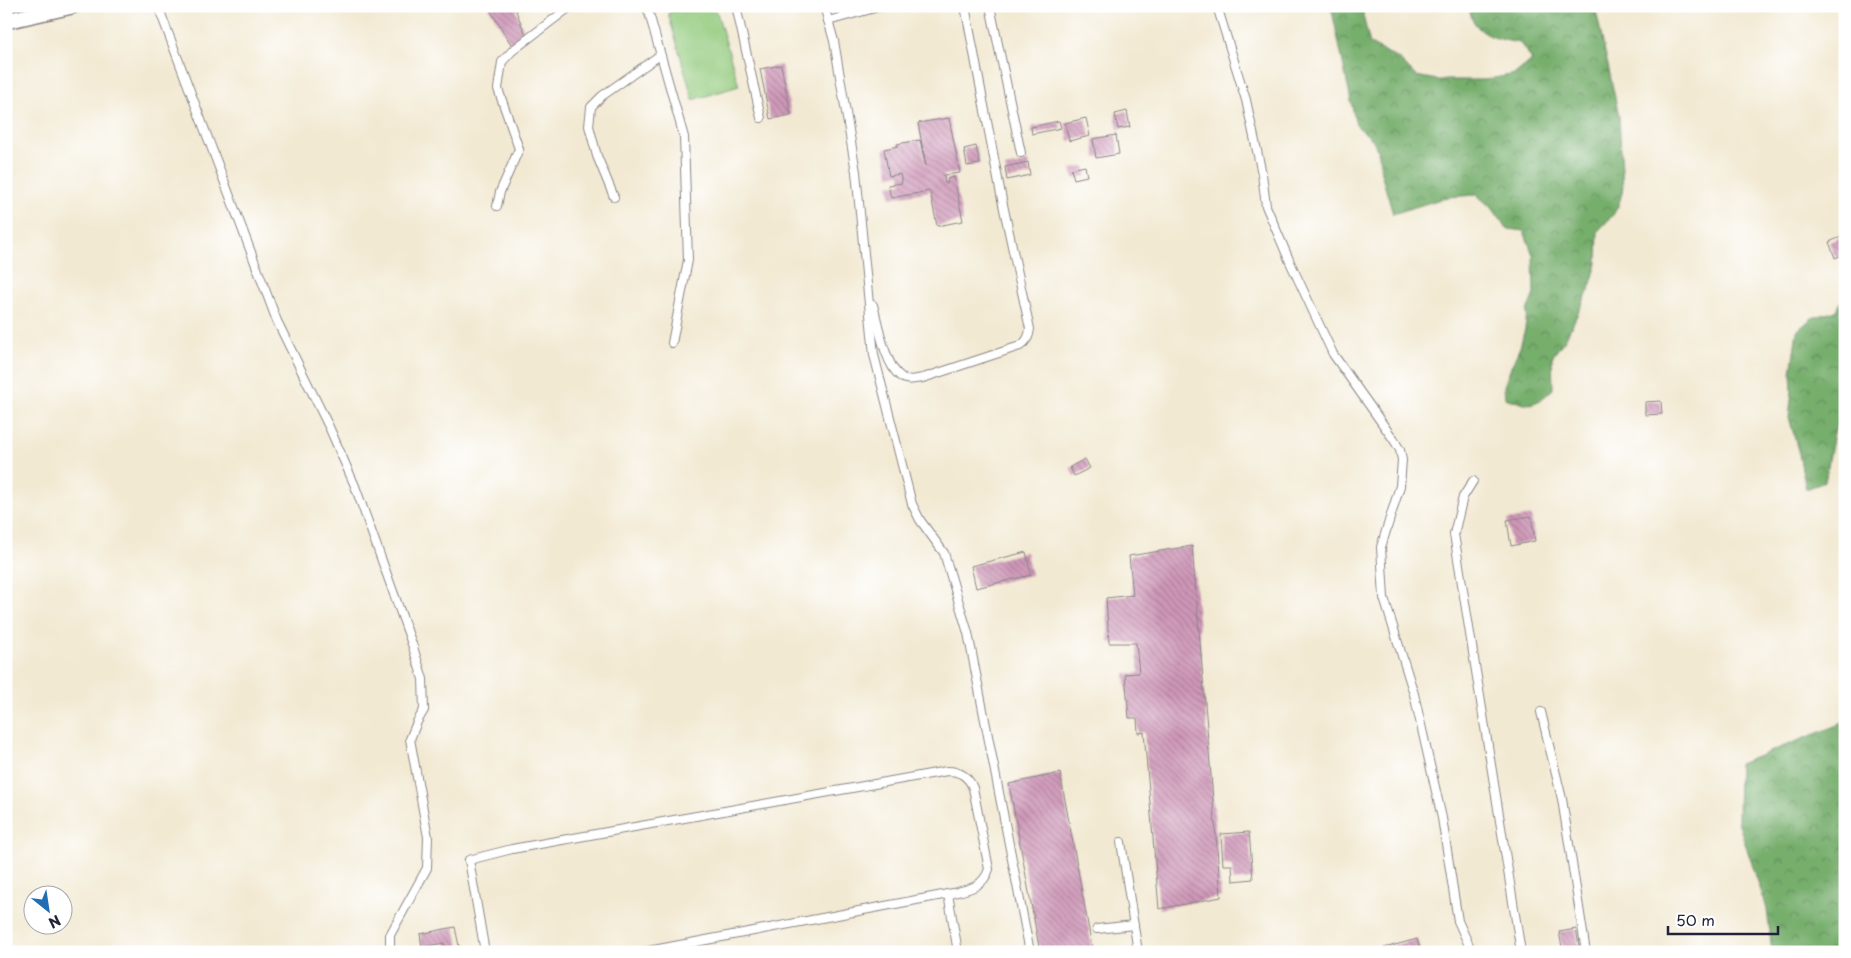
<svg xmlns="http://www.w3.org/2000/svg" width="1851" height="958" font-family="'Playpen Sans',sans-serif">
<defs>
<pattern id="forest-crowns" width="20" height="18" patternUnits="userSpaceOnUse" patternTransform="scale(1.25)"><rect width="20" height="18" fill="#76ae6c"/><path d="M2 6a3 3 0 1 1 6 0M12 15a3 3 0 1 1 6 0" fill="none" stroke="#608d5a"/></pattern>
<pattern id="building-back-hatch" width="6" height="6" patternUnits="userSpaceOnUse" patternTransform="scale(1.25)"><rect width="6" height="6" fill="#cf97b8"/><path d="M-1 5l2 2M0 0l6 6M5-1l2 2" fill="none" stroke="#a87b97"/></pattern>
</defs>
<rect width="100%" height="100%" fill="#fff"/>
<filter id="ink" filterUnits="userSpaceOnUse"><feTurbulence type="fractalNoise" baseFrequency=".02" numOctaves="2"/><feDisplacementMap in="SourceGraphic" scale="10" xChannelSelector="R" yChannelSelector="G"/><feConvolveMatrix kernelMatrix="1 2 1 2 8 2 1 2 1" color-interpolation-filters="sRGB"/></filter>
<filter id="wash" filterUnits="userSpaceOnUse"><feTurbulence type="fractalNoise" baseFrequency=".0096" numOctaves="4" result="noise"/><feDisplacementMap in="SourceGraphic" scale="20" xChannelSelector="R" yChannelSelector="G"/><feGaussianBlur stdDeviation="1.12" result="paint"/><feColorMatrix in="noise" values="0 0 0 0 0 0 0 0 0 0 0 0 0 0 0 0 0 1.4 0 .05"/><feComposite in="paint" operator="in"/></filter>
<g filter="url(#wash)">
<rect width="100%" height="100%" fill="#f2e9d2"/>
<g fill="url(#forest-crowns)" stroke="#4c6854">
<path d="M 1331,6 L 1364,6 L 1363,16 L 1370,44 L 1399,59 L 1416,76 L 1437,80 L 1484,80 L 1515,74 L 1532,60 L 1520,43 C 1496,39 1472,35 1469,6 L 1595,6 L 1619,116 L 1623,190 L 1618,206 L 1613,215 L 1598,231 L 1597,264 L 1589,290 L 1566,338 L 1552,357 L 1553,389 C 1533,408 1530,406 1505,398 L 1504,386 L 1510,369 L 1520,347 L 1525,329 L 1527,311 L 1534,294 L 1533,255 L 1524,231 L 1507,229 L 1493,209 L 1477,195 L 1447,197 L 1393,214 L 1381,173 L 1379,154 L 1373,140 L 1356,125 Z"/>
<path d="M 1845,295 L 1845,402 L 1834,433 L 1825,482 L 1806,489 L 1799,454 L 1789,417 L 1792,391 L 1791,373 L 1797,331 L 1812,318 L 1836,311 Z"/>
<path d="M 1845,722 L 1845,952 L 1772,952 L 1767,909 L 1738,822 L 1739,764 Z"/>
</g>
<path fill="#93ca7d" stroke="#5a765c" d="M 692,6 L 715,6 L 739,86 L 693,100 L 668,13 Z"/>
<g id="blocks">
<g fill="url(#building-back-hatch)">
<path d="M 494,6 L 517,6 L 518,10 L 516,11 L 527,38 L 512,46 L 489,8 Z"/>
<path d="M 781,65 L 791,115 L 770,119 L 760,69 Z"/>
<path d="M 1127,111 L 1130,127 L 1118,129 L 1115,114 Z"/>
<path d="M 949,118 L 960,173 L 944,175 L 945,183 L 948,183 L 947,179 L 954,177 L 963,221 L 937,226 L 930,191 L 891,198 L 888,185 L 902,183 L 900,174 L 889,176 L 884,149 L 898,146 L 897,144 L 920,140 L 926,166 L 918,123 Z"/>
<path d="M 1086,118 L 1090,136 L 1069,141 L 1065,123 Z"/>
<path d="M 1059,121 L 1061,128 L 1032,134 L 1031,127 Z"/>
<path d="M 1116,135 L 1119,154 L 1096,158 L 1093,139 Z"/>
<path d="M 976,146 L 980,164 L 967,166 L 964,149 Z"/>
<path d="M 1028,162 L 1030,175 L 1007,180 L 1005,167 Z"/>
<path d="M 1085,166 L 1087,176 L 1074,179 L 1071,169 Z"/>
<path d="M 1841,237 L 1845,246 L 1845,254 L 1835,258 L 1829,242 Z"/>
<path d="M 1661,401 L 1662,414 L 1645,415 L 1645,402 Z"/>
<path d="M 1085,459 L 1090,468 L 1074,476 L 1070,467 Z"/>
<path d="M 1531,516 L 1535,541 L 1511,546 L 1507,520 Z"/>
<path d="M 1192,546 L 1221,897 L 1159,909 L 1144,732 L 1138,733 L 1137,718 L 1129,718 L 1125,674 L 1139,673 L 1136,643 L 1109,643 L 1106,598 L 1133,595 L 1129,556 Z"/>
<path d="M 1026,552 L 1031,575 L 976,588 L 971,566 Z"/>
<path d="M 1060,773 L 1093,952 L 1040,952 L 1009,784 Z"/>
<path d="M 1249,832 L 1253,879 L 1233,881 L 1232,865 L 1223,865 L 1221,834 Z"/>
<path d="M 455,927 L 460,951 L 446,952 L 444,943 L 422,947 L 420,934 Z"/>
<path d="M 1576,929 L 1580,952 L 1563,952 L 1559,932 Z"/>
<path d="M 1417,939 L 1421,952 L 1385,952 L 1384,948 Z"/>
</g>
</g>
</g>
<g filter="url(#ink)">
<use href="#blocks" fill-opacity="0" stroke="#8a8686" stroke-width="1"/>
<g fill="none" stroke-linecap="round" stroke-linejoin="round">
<g stroke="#8a8686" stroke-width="10">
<g id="service">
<path d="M 158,6 L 277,321 L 330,429 L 355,486 L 412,644 L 423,679 L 424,710 L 417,722 L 410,739 L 428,837 L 427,868 L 390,935 L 390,952"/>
<path d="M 647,6 L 684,137 L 688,260 L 672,343"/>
<path d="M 736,6 L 761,118"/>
<path d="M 824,6 L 834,41 L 856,172 L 874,355 L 912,504 L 920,520 L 944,553 L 968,633 L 1030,952"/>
<path d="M 990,6 L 1021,153"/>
<path d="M 1217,6 L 1246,100 L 1262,174 L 1266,206 L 1290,262 L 1333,354 L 1394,440 L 1400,450 L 1402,460 L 1400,486 L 1381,547 L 1384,598 L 1414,694 L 1442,818 L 1458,921 L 1472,952"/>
<path d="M 828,21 L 882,6"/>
<path d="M 614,197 L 597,156 L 589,126 L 591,107 L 602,96 L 660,55"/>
<path d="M 497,206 L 500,192 L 519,149 L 498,89 L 502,62 L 512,51 L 571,6"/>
<path d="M 873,305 C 878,323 885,365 900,376 C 906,382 915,379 923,378 L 1020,346 C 1027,341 1029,337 1030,329 L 1002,200 L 965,6"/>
<path d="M 1473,481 L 1463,497 L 1454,534 L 1521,952"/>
<path d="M 1541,712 L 1562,799 L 1586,952"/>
<path d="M 1121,842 L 1138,952"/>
<path d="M 948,894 L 958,952"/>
<path d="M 1097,929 L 1134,925"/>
<path d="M 485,952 L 469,860 L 512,849 L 947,771 C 960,771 968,776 973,788 L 989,869 C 983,889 965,890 948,894 L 643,952"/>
</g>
</g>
<g stroke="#8a8686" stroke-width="18">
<path id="minor" d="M 6,21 L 72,6"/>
</g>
<use href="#service" stroke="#fff" stroke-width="8"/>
<use href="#minor" stroke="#fff" stroke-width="15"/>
</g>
</g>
<rect width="1851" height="958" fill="none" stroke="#fff" stroke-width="25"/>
<g transform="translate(48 910) rotate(150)"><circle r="24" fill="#ffffff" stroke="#a7a7b1"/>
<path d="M0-4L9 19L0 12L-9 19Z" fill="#1f6fb2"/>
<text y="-8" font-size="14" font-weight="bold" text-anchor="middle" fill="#22223b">N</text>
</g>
<path d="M1668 926v8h110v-8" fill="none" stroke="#22223b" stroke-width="2.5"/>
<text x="1676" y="926" font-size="15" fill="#22223b" stroke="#ffffff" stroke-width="4" paint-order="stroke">50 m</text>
</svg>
